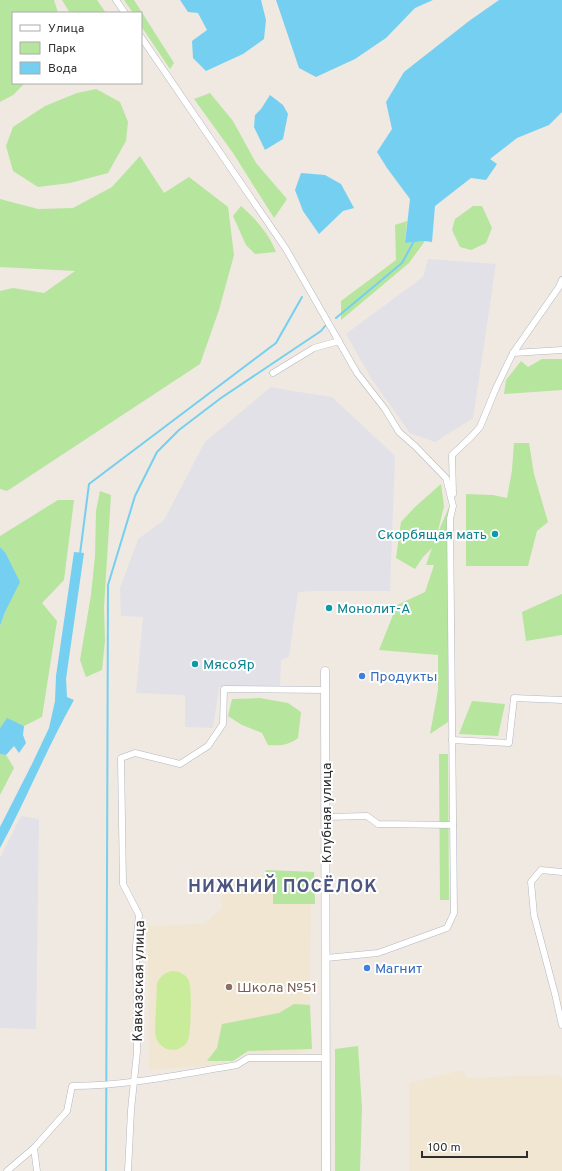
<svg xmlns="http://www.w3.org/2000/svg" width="562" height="1171" font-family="Overpass,sans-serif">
<rect width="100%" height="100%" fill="#efe9e1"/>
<g fill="#e3e1e8">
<path d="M 428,259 L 496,264 L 473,418 L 435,442 L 410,433 L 371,378 L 346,334 L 423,277 Z"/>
<path d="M 271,387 L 293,391 L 332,397 L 395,456 L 390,591 L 315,591 L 298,592 L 289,657 L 281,660 L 280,687 L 219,687 L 213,728 L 185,727 L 185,695 L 136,693 L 143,617 L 121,616 L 120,588 L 138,539 L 164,520 L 205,442 Z"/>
<path d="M 21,816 L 39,819 L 36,1029 L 0,1028 L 0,858 Z"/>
</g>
<g fill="#f0e6d1">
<path d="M 300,878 L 311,890 L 309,1047 L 302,1053 L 226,1054 L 225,1064 L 149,1070 L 148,926 L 204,924 L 222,908 L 223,880 Z"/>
<path d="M 463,1070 L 467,1078 L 556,1075 L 562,1077 L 562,1171 L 409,1171 L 409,1083 Z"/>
</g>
<g fill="#b6e59e">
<path d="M 0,0 L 54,0 L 58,13 L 13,13 L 13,83 L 25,83 L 13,95 L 0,102 Z"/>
<path d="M 62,0 L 97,0 L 106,13 L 70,13 Z"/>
<path d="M 124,0 L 134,0 L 174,63 L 170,69 L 141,26 L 141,13 L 133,13 Z"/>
<path d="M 96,89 L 120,102 L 128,122 L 126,141 L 108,173 L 70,183 L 38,187 L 13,171 L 6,146 L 13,127 L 45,106 L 77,93 Z"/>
<path d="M 210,93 L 233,121 L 256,163 L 287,199 L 274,218 L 233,153 L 194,99 Z"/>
<path d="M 140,156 L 164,193 L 189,177 L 228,207 L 234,255 L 219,310 L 200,364 L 7,491 L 0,489 L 0,291 L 13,288 L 44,293 L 75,271 L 0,267 L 0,199 L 38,209 L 73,208 L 112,187 Z"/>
<path d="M 241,206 C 256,219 269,234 276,252 L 255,254 L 246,245 L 233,216 Z"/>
<path d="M 473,206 L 482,206 L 492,228 L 486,243 L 471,250 L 460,247 L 452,230 L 455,219 Z"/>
<path d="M 407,221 L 405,243 L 425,241 L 409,263 L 341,320 L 341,301 L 396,260 L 395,225 Z"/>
<path d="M 542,359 L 562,359 L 562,390 L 504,394 L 506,380 L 521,361 L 528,367 Z"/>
<path d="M 514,443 L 529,443 L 534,474 L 548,522 L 537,531 L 528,566 L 466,566 L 466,494 L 493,495 L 507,498 L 512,470 Z"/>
<path d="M 441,484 L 444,506 L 437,535 L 449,507 L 448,588 L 448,722 L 430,734 L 438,690 L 438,655 L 379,650 L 397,605 L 425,592 L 434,565 L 426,565 L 432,548 L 423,557 L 415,569 L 396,558 L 401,522 L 415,507 Z"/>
<path d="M 100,491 L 111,495 L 104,607 L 105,641 L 102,670 L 86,677 L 80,660 L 91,595 L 95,556 L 96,511 Z"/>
<path d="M 58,500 L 74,500 L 64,580 L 42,603 L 57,621 L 42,717 L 24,726 L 7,719 L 0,728 L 0,626 L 5,612 L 5,552 L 0,547 L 0,536 Z"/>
<path d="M 562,594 L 562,635 L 526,641 L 522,612 Z"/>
<path d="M 260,698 L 288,703 L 301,712 L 298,738 C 289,745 280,746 268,745 L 262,733 L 242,725 L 228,716 L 232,699 Z"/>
<path d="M 472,701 L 505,704 L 498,736 L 459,734 Z"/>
<path d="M 0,754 L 6,755 L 14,768 L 0,795 Z"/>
<path d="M 439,754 L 448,754 L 449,900 L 440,900 Z"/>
<path d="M 266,870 L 314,872 L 315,904 L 273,904 L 273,890 L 264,877 Z"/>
<path d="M 294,1004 L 310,1005 L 312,1049 L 248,1051 L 233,1061 L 207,1061 L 217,1048 L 222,1024 L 279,1013 Z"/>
<path d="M 358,1046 L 362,1108 L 360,1171 L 335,1171 L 335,1049 Z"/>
</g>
<path fill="#c9ec9a" d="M 172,971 C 179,971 186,974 189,981 C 192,988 191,1033 188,1040 C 184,1050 170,1053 162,1046 C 157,1042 156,1038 155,1032 L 157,983 C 161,976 164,973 172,971 Z"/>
<g fill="#75cff0">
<path d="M 180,0 L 261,0 L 266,20 L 264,39 L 243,54 L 206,71 L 193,58 L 192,41 L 207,30 L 198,13 L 188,12 Z"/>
<path d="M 276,0 L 433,0 L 415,8 L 386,38 L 355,59 L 316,77 L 299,68 Z"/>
<path d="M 499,0 L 562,0 L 562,112 L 549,125 L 517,138 L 490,159 L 497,164 L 486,180 L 471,178 L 435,206 L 432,242 L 425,241 L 405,243 L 410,199 L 387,168 L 377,152 L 392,129 L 386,102 L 404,72 L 469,21 Z"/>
<path d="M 270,95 L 283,105 L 288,114 L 283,139 L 265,150 L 254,127 L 255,115 L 261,109 Z"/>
<path d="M 301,173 L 325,175 L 341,184 L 354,208 L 343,211 L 319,234 L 303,211 L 295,190 Z"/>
<path d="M 0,547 L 5,552 L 20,582 L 5,612 L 0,626 Z"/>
<path d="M 74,552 L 84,553 L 66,679 L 67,697 L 74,700 C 47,748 26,800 0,848 L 0,827 L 32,764 L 49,728 L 55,701 L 56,676 Z"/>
<path d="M 7,718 L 24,726 L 23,735 L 26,743 L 19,753 L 14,746 L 6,755 L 0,754 L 0,728 Z"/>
</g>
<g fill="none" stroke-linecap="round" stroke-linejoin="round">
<g stroke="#75cff0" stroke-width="2">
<path d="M 336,318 L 402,263 L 414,241"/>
<path d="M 80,554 L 89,484 L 276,343 L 302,297"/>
<path d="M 106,1171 L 108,585 L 135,496 L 157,452 L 179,430 L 221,398 L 321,331 L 325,326"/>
</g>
<g stroke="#b4b7c1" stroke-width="7">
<g id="minor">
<path d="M 116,0 L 125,13"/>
<path d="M 141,37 L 286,249 L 357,373 L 385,409 L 399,432 L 415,446 L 446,478 L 453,506 L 450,519 L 454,913 L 447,928 L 378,953 L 326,958"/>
<path d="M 513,353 L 562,350"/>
<path d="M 273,373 L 314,348 L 339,341"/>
<path d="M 453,494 L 452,455 L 472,436 L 480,427 L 496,388 L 513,353 L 559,287 L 562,280"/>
<path d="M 452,740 L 509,743 L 514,698 L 562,700"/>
<path d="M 326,817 L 367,816 L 378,824 L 453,825"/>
<path d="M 562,872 L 541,870 L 531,882 L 534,915 L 555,994 L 562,1025"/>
<path d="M 34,1148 L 37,1171"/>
<path d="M 7,1171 L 34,1148 L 67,1111 L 72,1086 C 128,1086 183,1074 237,1065 L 248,1058 L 326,1058"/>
<path d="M 128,1171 L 131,1110 L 137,1052 L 136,945 L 139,915 L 123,884 L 121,758 L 135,753 L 180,764 L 208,746 L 223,724 L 224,689 L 325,690"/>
</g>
</g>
<g stroke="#b4b7c1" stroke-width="9">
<path id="tertiary" d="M 325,671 L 326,1171"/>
</g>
<use href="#minor" stroke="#fff" stroke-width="6"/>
<use href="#tertiary" stroke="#fff" stroke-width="8"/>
</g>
<g fill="#0f9aa8" stroke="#fff" stroke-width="1.5">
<circle cx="495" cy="534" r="4"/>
<circle cx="329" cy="608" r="4"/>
<circle cx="195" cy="664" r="4"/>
</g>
<g fill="#3f7fe0" stroke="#fff" stroke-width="1.5">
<circle cx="362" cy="676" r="4"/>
<circle cx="367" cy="968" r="4"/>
</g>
<circle fill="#8d6e63" stroke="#fff" stroke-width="1.5" cx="229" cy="987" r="4"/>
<g text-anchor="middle" stroke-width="4" stroke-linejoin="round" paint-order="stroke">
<g font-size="14" fill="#0d838f" stroke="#fff" text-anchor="start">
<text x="487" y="539" text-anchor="end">Скорбящая мать</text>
<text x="337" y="613">Монолит-А</text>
<text x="203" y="669">МясоЯр</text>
</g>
<g font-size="14" fill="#366cbe" stroke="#fff" text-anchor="start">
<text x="370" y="681">Продукты</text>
<text x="375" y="973">Магнит</text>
</g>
<g font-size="14" fill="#2e2e2e" stroke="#fff">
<text transform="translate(326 813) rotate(-90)" y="5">Клубная улица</text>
<text transform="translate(138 981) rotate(-89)" y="5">Кавказская улица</text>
</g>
<g font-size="14" fill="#785e54" stroke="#fff" text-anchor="start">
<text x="237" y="992">Школа №51</text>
</g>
<g font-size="18" font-weight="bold" letter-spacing="1" fill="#4d5680" stroke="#fff">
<text x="283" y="892">НИЖНИЙ ПОСЁЛОК</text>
</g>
</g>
<rect x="12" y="12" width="130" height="72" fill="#ffffff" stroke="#ababab"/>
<rect x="20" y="25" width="20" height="6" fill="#ffffff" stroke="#ababab"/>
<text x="48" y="32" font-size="12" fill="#2e2e2e">Улица</text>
<rect x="20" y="42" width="20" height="12" fill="#b6e59e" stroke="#ababab"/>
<text x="48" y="52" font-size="12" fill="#2e2e2e">Парк</text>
<rect x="20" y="62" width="20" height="12" fill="#75cff0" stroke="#ababab"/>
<text x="48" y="72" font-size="12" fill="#2e2e2e">Вода</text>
<path d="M422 1151v6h105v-6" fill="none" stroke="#2e2e2e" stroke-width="2"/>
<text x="428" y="1151" font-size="12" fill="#2e2e2e" stroke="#ffffff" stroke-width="3" paint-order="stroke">100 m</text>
</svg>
